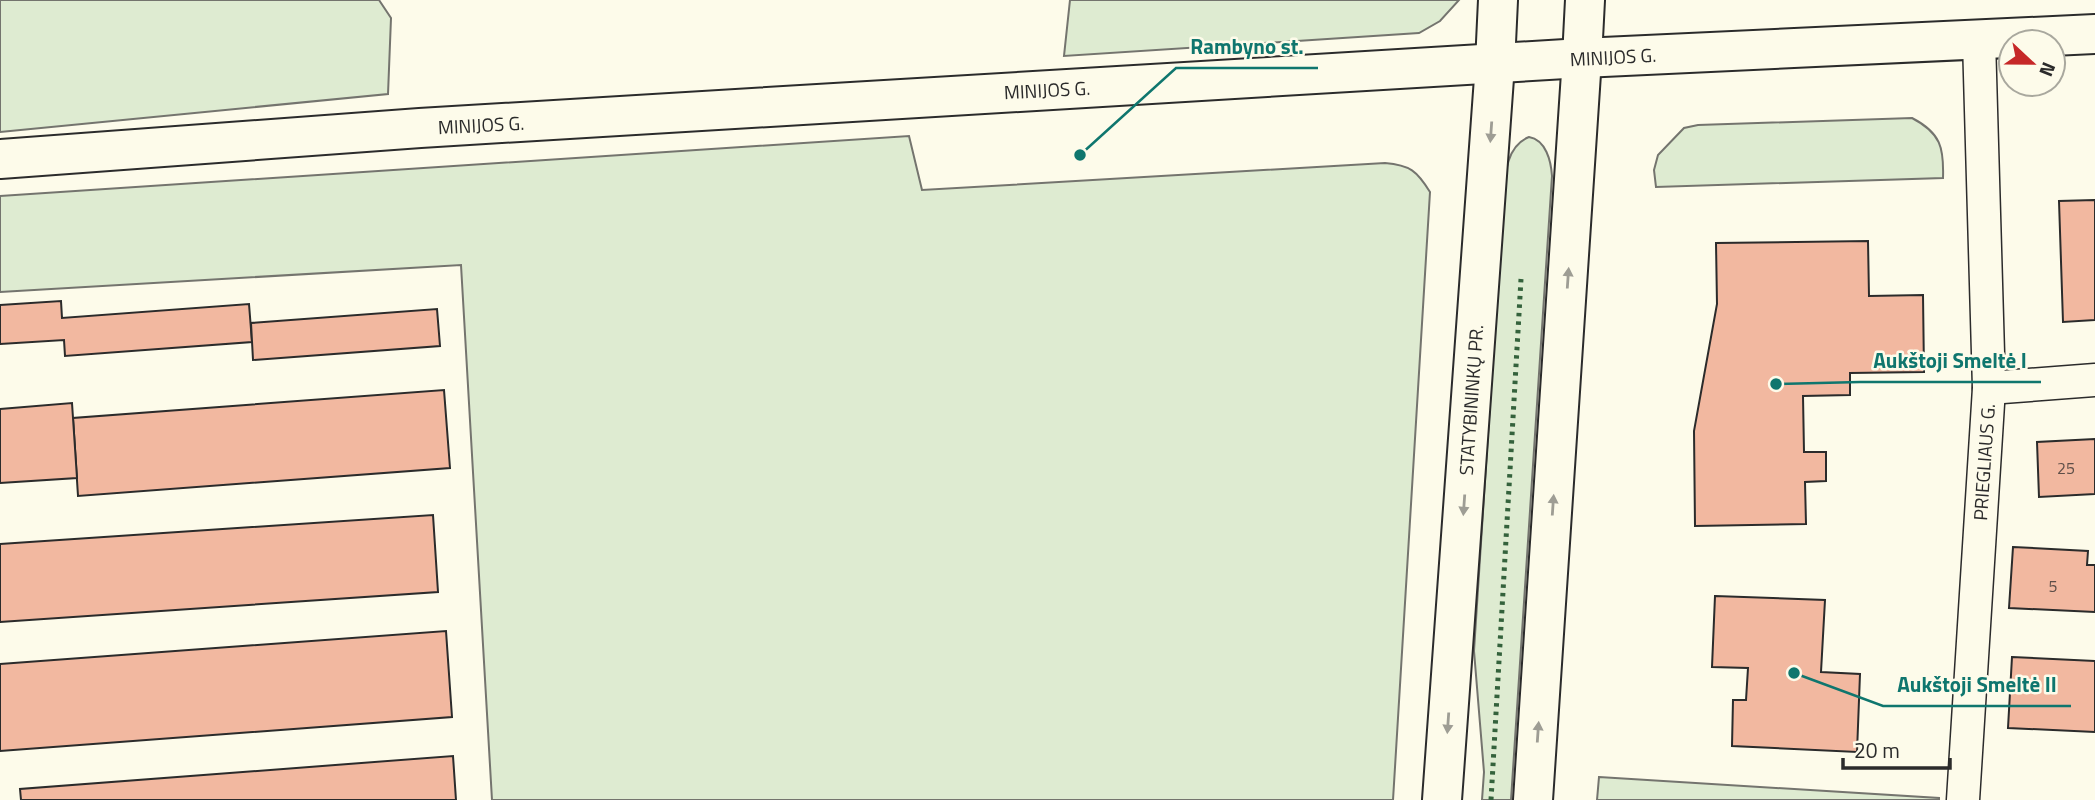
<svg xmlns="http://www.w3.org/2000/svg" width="2095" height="800" font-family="'Titillium Web',sans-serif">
<rect width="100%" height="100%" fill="#fdfbea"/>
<g fill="#deebd1" stroke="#74746e" stroke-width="2">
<path d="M 0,0 L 379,0 L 391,18 L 388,94 L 0,132 Z"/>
<path d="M 1070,0 L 1459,0 L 1440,21 L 1419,33 L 1064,56 Z"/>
<path d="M 1912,118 C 1941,133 1944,148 1943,178 L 1656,187 L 1654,170 L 1658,155 L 1684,128 L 1698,125 Z"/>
<path d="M 909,136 L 922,190 L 1385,163 C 1410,165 1417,171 1430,192 L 1393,800 L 492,800 L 461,265 L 0,292 L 0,196 Z"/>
<path d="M 1529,137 C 1546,140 1551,161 1552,176 L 1511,800 L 1482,800 L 1484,772 L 1474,651 L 1503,202 C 1505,180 1504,147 1529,137 Z"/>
<path d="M 1599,777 L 1939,798 L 1939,800 L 1597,800 Z"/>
</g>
<g fill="#f2b8a0" stroke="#2b2b2b" stroke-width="2">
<path d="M 2095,200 L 2095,320 L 2063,322 L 2059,201 Z"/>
<path d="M 1868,241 L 1869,296 L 1923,295 L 1924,372 L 1850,373 L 1850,395 L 1803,396 L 1804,452 L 1826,452 L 1826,481 L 1805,482 L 1806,524 L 1695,526 L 1694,431 L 1717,304 L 1716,243 Z"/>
<path d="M 61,301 L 62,318 L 249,304 L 252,342 L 65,356 L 64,340 L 0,344 L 0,305 Z"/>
<path d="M 437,309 L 440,346 L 253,360 L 251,323 Z"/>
<path d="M 444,390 L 450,468 L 78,496 L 73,418 Z"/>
<path d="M 72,403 L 77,478 L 0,483 L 0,409 Z"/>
<path d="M 2095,439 L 2095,494 L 2039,497 L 2037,442 Z"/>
<path d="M 433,515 L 438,592 L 0,622 L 0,544 Z"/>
<path d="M 2013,547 L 2088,551 L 2087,565 L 2095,565 L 2095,612 L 2009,608 Z"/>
<path d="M 1715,596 L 1825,600 L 1821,672 L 1860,674 L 1857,752 L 1732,746 L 1733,700 L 1746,700 L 1748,668 L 1712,667 Z"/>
<path d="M 446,631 L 452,717 L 0,751 L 0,664 Z"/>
<path d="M 2012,657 L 2095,661 L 2095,732 L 2008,728 Z"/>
<path d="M 453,756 L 456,800 L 21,800 L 20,789 Z"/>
</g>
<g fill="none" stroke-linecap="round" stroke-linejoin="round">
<g stroke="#2b2b2b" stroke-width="35">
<g id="street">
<path d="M 1989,388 L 2095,380"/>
<path d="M 1963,800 L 1989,388 L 1979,40"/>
</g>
</g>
<g stroke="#2b2b2b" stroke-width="42">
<g id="secondary">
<path d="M 1582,58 L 1585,0"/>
<path d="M 1495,64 L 1498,0"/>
</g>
</g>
<g stroke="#2b2b2b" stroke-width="42">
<g id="primary">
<path d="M 0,159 L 420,128 L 1582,58 L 2095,34"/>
<path d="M 1442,800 L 1495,64"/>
<path d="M 1533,800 L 1582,58"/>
</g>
</g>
<use href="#street" stroke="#fdfbea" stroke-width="32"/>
<use href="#secondary" stroke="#fdfbea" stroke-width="38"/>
<use href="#primary" stroke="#fdfbea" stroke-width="38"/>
<path stroke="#34623c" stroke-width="5" stroke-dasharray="3.5 5" stroke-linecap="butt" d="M 1491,800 L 1521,279"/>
</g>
<defs><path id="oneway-solid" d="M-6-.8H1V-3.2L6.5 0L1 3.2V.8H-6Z" transform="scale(1.75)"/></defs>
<g fill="#9e9d94">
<use href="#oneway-solid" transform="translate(1491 132) rotate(94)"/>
<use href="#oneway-solid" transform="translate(1568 278) rotate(-86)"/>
<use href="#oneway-solid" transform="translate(1464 505) rotate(94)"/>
<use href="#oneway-solid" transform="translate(1553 505) rotate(-86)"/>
<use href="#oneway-solid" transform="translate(1448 723) rotate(94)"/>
<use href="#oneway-solid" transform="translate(1538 732) rotate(-86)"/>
</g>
<g text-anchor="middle" stroke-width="5" stroke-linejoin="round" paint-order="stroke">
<g font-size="16" fill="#5d4e48">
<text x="2066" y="474">25</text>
<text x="2053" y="592">5</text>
</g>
<g font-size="19" fill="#2b2b2b" stroke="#fdfbea">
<text transform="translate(1613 57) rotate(-3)" y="7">MINIJOS G.</text>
<text transform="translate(1047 90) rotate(-3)" y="7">MINIJOS G.</text>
<text transform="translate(481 125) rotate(-3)" y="7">MINIJOS G.</text>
<text transform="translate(1471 400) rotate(-86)" y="7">STATYBININKŲ PR.</text>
<text transform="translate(1984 462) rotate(-86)" y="7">PRIEGLIAUS G.</text>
</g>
</g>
<path fill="none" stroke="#0f766e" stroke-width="2.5" d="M1080 155L1176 68H1318M1776 384L1860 382H2041M1794 673L1883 706H2071"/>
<g fill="#0f766e" stroke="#fdfbea" stroke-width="2.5">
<circle cx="1080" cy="155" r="7"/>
<circle cx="1776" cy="384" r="7"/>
<circle cx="1794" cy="673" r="7"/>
</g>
<g font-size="21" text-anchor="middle" font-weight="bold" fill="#0f766e" stroke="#fdfbea" stroke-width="5" stroke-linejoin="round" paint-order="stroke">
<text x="1247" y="54">Rambyno st.</text>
<text x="1950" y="368">Aukštoji Smeltė I</text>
<text x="1977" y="692">Aukštoji Smeltė II</text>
</g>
<g transform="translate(2032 63) rotate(112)"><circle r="33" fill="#fdfbea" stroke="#a9a89e" stroke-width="2"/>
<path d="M0-5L12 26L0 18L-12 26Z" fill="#c62828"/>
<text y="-10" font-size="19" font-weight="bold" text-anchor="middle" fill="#2b2b2b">N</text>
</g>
<path d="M1843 758v10h107v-10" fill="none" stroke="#2b2b2b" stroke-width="3.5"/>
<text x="1854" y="758" font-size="21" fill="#2b2b2b" stroke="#fdfbea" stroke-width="5" paint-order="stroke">20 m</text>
</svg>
